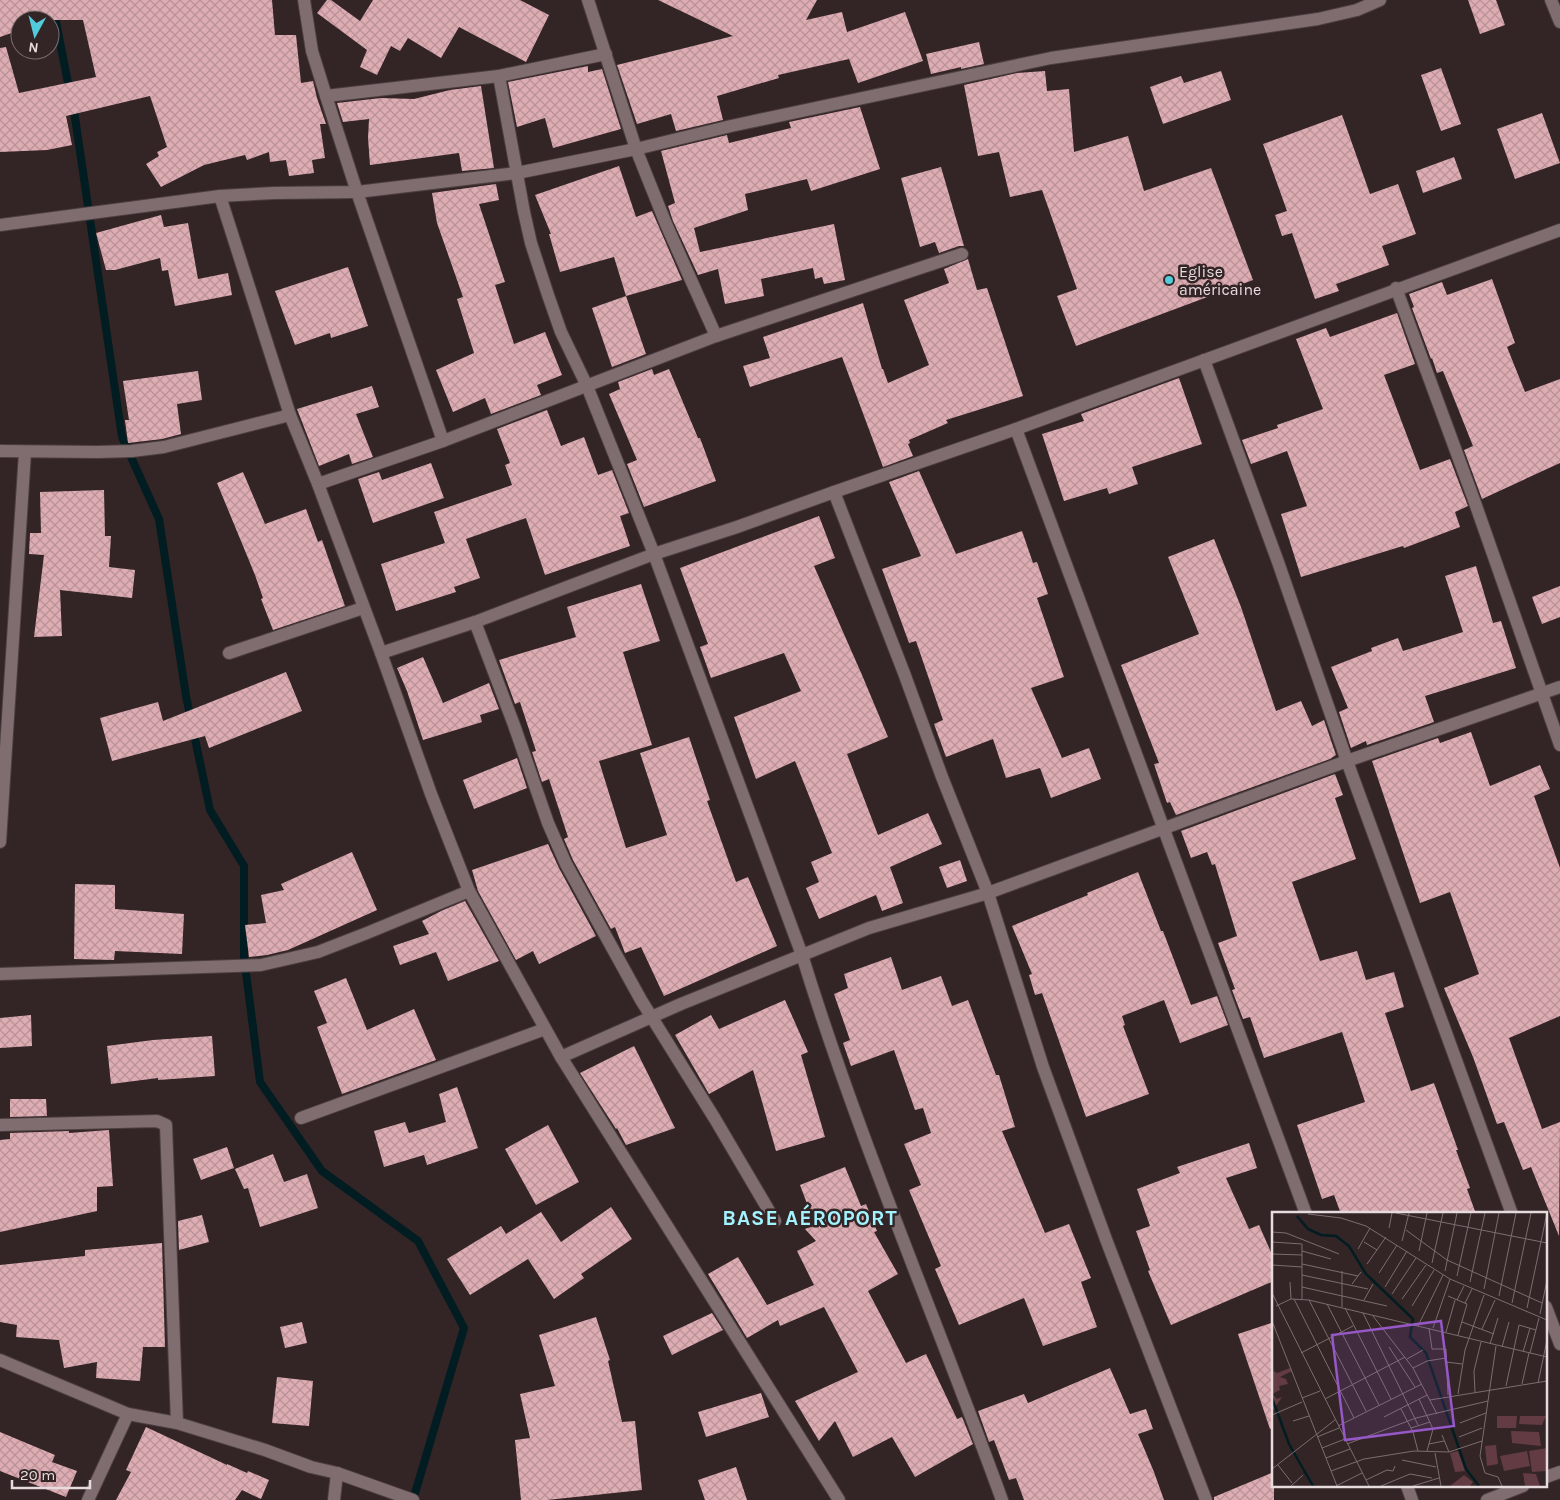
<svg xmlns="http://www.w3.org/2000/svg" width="1560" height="1500" font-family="Karla,sans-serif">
<defs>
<pattern id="building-cross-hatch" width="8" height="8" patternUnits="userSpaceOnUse" patternTransform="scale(1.25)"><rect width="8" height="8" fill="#deadb3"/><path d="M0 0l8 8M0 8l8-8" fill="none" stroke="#b89297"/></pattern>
</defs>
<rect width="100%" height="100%" fill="#332426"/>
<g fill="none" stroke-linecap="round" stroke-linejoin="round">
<g stroke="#011d21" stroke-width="8">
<path d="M 42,0 L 56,22 L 70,93"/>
<path d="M 73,104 L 122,437 L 159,519 L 186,696 L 210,810 L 244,866 L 244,957 L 260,1082 L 322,1171 L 418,1241 L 464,1328 L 413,1500"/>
</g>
</g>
<g fill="url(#building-cross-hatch)">
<path d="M 0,0 L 272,0 L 275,35 L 296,35 L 301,83 L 313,81 L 317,98 L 326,124 L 320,124 L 325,158 L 312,160 L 314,173 L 289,176 L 286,160 L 270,162 L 269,152 L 247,160 L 245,155 L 204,165 L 161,187 L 146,164 L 159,156 L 157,152 L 167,147 L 150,96 L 66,116 L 72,145 L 47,150 L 0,152 L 0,48 L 6,47 L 19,93 L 96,77 L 83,20 L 20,20 L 20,30 L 0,37 Z"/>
<path d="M 327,0 L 331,0 L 360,21 L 373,0 L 520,0 L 549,15 L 526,62 L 459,27 L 441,58 L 408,38 L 400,51 L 391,46 L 377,75 L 360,67 L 367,50 L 317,13 Z"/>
<path d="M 658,0 L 817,0 L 806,20 L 842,12 L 847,32 L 905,12 L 923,61 L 858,83 L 849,59 L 778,75 L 779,78 L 717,96 L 723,120 L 676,131 L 671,114 L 637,124 L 617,65 L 733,36 Z"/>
<path d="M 1468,0 L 1496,0 L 1505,25 L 1480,34 Z"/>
<path d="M 979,42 L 984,64 L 961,69 L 961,67 L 931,74 L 926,54 Z"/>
<path d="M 588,66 L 588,72 L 602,69 L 621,129 L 553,148 L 545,118 L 517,127 L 508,82 Z"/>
<path d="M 1441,68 L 1461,124 L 1441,131 L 1421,75 Z"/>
<path d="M 1045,71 L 1047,91 L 1069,89 L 1074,152 L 1128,136 L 1144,191 L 1211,168 L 1253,280 L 1076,346 L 1057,296 L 1077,289 L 1042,190 L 1010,197 L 999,152 L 978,156 L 964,85 L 1017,73 Z"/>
<path d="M 1221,71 L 1231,100 L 1163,124 L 1150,87 L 1181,76 L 1184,83 Z"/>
<path d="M 481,86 L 494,168 L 462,171 L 459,153 L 370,165 L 368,138 L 369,119 L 343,122 L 337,103 L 381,98 L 414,99 L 450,90 Z"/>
<path d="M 860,107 L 880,169 L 811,191 L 807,179 L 745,194 L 748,210 L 694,228 L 700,252 L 834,224 L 845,280 L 824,284 L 822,277 L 815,279 L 813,268 L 761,279 L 764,296 L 725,304 L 718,269 L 698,275 L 673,221 L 668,206 L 675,203 L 661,151 L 727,135 L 729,143 L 791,128 L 789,122 Z"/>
<path d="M 1542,113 L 1560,163 L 1515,179 L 1497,129 Z"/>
<path d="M 1342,115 L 1370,194 L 1398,184 L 1416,234 L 1382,246 L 1389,265 L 1336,284 L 1339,291 L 1315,299 L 1292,233 L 1282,236 L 1275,215 L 1287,211 L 1263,144 Z"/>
<path d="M 1454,157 L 1462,179 L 1423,193 L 1416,171 Z"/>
<path d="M 619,166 L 636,217 L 652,211 L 682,280 L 626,296 L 614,257 L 560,272 L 549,234 L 551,234 L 535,195 Z"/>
<path d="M 941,167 L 964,246 L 959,246 L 939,253 L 935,242 L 920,247 L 901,178 Z"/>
<path d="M 496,184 L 499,200 L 479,204 L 505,282 L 495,285 L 514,344 L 545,332 L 562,375 L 537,385 L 541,395 L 491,414 L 485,398 L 453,412 L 436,370 L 474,353 L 457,299 L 463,297 L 437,223 L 432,193 Z"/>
<path d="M 161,215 L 164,227 L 188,223 L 198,279 L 228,273 L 232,295 L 175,306 L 168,270 L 162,271 L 160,258 L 115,270 L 106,270 L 96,233 Z"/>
<path d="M 968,259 L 977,290 L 987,288 L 1023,396 L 946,420 L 948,423 L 909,440 L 910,443 L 908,444 L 913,456 L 883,467 L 842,357 L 750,387 L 743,366 L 770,358 L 763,337 L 863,303 L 882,369 L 883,369 L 888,383 L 929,365 L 904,300 L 949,283 L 944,269 Z"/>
<path d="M 348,267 L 368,326 L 331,338 L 330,333 L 295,345 L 275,291 Z"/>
<path d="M 1492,279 L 1515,343 L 1507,347 L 1525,392 L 1560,379 L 1560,463 L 1482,499 L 1464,450 L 1473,446 L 1443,371 L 1437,373 L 1432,358 L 1431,359 L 1412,308 L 1414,307 L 1409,294 L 1442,282 L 1447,295 Z"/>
<path d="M 626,296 L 646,354 L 612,367 L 592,308 Z"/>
<path d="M 1397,313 L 1415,364 L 1384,375 L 1420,470 L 1450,459 L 1468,506 L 1455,512 L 1460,527 L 1404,548 L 1403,546 L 1301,577 L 1281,514 L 1307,506 L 1287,451 L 1251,464 L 1242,440 L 1278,428 L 1277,425 L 1323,409 L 1296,339 L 1326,328 L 1330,337 Z"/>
<path d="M 652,369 L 654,375 L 669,369 L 698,438 L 700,438 L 716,481 L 644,507 L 627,464 L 637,460 L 609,394 L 620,389 L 618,382 Z"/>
<path d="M 198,371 L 202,400 L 177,404 L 181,434 L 162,439 L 128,443 L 125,420 L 129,420 L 123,381 Z"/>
<path d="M 1179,378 L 1202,444 L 1132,467 L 1138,484 L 1109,494 L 1107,488 L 1064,501 L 1042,434 L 1084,421 L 1081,414 Z"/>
<path d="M 372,386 L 379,407 L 356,414 L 373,457 L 352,464 L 349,454 L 319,466 L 297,409 Z"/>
<path d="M 547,410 L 561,446 L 584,437 L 598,475 L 612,470 L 629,513 L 620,516 L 630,546 L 545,575 L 526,518 L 466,539 L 480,578 L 454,587 L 456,592 L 396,611 L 381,564 L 445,543 L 434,512 L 512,485 L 505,465 L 510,463 L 497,429 Z"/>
<path d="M 431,463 L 444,498 L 373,523 L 358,479 L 379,472 L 382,480 Z"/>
<path d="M 919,471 L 956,554 L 1022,531 L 1033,563 L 1037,562 L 1048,594 L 1037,598 L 1064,677 L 1031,688 L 1062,758 L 1089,748 L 1101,779 L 1051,798 L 1040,768 L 1006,778 L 993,739 L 946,757 L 934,724 L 943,720 L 916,641 L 909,643 L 882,569 L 921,556 L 889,482 Z"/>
<path d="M 243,472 L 265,524 L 306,509 L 318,542 L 322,540 L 345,606 L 273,630 L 261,599 L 263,598 L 255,575 L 217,483 Z"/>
<path d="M 104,490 L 105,536 L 111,536 L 109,567 L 135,570 L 132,598 L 60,590 L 62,636 L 34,637 L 44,555 L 29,554 L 30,533 L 41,533 L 40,492 Z"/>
<path d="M 819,516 L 835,558 L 814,566 L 862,675 L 888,737 L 847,754 L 878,835 L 928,813 L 942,844 L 890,867 L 903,903 L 882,911 L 876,895 L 819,919 L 806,888 L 819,882 L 811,862 L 832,853 L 795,761 L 756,779 L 734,717 L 801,691 L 784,653 L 711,678 L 700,647 L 708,644 L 680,568 Z"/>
<path d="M 1214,539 L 1241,607 L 1276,711 L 1301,701 L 1312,726 L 1324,720 L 1336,755 L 1330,759 L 1176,815 L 1170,802 L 1167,803 L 1154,764 L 1159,763 L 1121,665 L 1199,634 L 1168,557 Z"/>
<path d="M 1476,566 L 1493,623 L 1501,621 L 1516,668 L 1425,696 L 1434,722 L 1367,745 L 1366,741 L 1351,748 L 1339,712 L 1348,708 L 1331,667 L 1372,651 L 1371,648 L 1398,638 L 1403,651 L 1463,632 L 1445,576 Z"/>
<path d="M 641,584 L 660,641 L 623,652 L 652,745 L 599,761 L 626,848 L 667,835 L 640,753 L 689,737 L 710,800 L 707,801 L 736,882 L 748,877 L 777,946 L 664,996 L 641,947 L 625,953 L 615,927 L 611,929 L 573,860 L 564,839 L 568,837 L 549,779 L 542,782 L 532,752 L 536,751 L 520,702 L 515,704 L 499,660 L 576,637 L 567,607 Z"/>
<path d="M 1560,586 L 1560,617 L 1542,624 L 1532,597 Z"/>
<path d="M 423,657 L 443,703 L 489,683 L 499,709 L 480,715 L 482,722 L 423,740 L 407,691 L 397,668 Z"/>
<path d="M 286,672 L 302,711 L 209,748 L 205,736 L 112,761 L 100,718 L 158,702 L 163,721 Z"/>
<path d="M 1471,732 L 1490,786 L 1540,765 L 1550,789 L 1534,796 L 1560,868 L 1560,1016 L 1509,1038 L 1542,1129 L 1560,1122 L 1559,1236 L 1531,1167 L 1523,1170 L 1504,1122 L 1497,1124 L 1473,1057 L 1444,988 L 1479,974 L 1450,892 L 1420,903 L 1372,761 L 1438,738 L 1440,743 Z"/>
<path d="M 517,758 L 527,788 L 474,809 L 463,780 Z"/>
<path d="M 1335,774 L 1343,795 L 1335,798 L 1356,859 L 1292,882 L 1320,961 L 1357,951 L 1366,980 L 1394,972 L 1404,1007 L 1385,1013 L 1411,1091 L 1434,1083 L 1458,1150 L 1456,1150 L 1470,1188 L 1467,1189 L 1476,1214 L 1341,1214 L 1334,1195 L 1322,1199 L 1297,1125 L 1365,1102 L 1342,1032 L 1264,1058 L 1250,1017 L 1243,1019 L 1232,990 L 1235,989 L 1218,943 L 1237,936 L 1215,864 L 1212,865 L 1207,852 L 1191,858 L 1181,831 Z"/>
<path d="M 548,844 L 559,868 L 596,936 L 539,964 L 533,951 L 516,960 L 478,891 L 472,870 Z"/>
<path d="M 352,852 L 377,910 L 288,950 L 267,955 L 249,957 L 245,925 L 266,923 L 261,895 L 284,890 L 281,884 Z"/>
<path d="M 960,860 L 967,881 L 947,888 L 939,867 Z"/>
<path d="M 1138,872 L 1161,931 L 1163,931 L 1191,1005 L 1217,996 L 1228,1025 L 1180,1043 L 1164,1000 L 1122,1016 L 1125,1025 L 1123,1026 L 1149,1094 L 1086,1117 L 1042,993 L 1035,995 L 1029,975 L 1032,974 L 1012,926 L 1088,895 L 1087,893 Z"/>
<path d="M 75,884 L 115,885 L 115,909 L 184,914 L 182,954 L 115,951 L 114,960 L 74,959 Z"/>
<path d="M 465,901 L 499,961 L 448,981 L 436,952 L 400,965 L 393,946 L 429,934 L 422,921 L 441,911 Z"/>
<path d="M 891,957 L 902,990 L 941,976 L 952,1006 L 968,1000 L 996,1075 L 999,1075 L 1015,1127 L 1002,1131 L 1045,1233 L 1069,1224 L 1091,1278 L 1081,1282 L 1097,1327 L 1043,1346 L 1024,1298 L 959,1325 L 935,1269 L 941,1266 L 909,1190 L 921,1185 L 904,1144 L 931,1133 L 923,1108 L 915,1110 L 894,1050 L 851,1066 L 843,1043 L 850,1040 L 834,994 L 848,988 L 844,974 Z"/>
<path d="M 346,978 L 367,1030 L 414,1009 L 436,1060 L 342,1094 L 317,1027 L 327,1023 L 314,991 Z"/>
<path d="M 785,1000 L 808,1052 L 801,1055 L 825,1137 L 776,1151 L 753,1070 L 709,1094 L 675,1035 L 711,1015 L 719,1029 Z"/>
<path d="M 31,1015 L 32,1046 L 0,1048 L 0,1018 Z"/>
<path d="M 212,1036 L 215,1076 L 158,1080 L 158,1078 L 111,1084 L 107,1046 L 153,1040 Z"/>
<path d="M 634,1046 L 675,1128 L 626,1145 L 617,1128 L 616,1129 L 580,1073 Z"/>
<path d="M 457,1087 L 478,1148 L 427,1165 L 424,1155 L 384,1167 L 374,1131 L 405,1122 L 409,1133 L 446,1122 L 439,1094 Z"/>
<path d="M 10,1099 L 46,1099 L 47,1116 L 10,1117 Z"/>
<path d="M 548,1125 L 579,1182 L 536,1205 L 505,1149 Z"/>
<path d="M 109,1130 L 113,1186 L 97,1187 L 97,1211 L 0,1232 L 0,1140 L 10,1139 L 10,1133 L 69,1131 L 69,1133 Z"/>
<path d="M 1249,1143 L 1257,1168 L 1226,1178 L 1249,1229 L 1259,1225 L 1274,1259 L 1274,1281 L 1171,1325 L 1148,1271 L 1150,1270 L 1136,1231 L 1150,1226 L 1137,1189 L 1180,1173 L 1177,1167 Z"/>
<path d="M 227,1147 L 234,1168 L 201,1180 L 193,1159 Z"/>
<path d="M 273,1154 L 284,1182 L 307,1174 L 318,1208 L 260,1227 L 248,1188 L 244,1189 L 235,1169 Z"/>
<path d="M 845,1167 L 861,1206 L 866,1204 L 877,1231 L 874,1232 L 898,1274 L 868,1291 L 906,1363 L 926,1354 L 957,1419 L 962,1417 L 973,1444 L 915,1477 L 892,1437 L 853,1457 L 835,1421 L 819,1441 L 795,1401 L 858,1372 L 824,1307 L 780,1326 L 778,1320 L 747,1338 L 708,1274 L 738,1257 L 767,1305 L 814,1285 L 797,1251 L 816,1241 L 805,1229 L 815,1225 L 800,1185 Z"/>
<path d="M 611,1207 L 632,1239 L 581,1274 L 584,1278 L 554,1299 L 528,1259 L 470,1295 L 447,1259 L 501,1226 L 506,1234 L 541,1212 L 561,1242 Z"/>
<path d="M 202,1215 L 209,1242 L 179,1250 L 178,1221 Z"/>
<path d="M 162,1243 L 165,1347 L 143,1347 L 140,1381 L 96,1378 L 97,1362 L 64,1368 L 59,1340 L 16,1337 L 17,1325 L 0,1322 L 0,1265 L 85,1256 L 85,1250 Z"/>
<path d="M 712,1313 L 723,1330 L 672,1355 L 663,1336 Z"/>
<path d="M 596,1317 L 610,1360 L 608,1361 L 622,1422 L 635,1421 L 642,1490 L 547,1500 L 521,1500 L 515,1440 L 530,1438 L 520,1394 L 555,1386 L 539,1335 Z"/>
<path d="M 302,1322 L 307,1343 L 285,1348 L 280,1327 Z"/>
<path d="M 1274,1322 L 1274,1428 L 1270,1429 L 1238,1334 Z"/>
<path d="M 1110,1368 L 1130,1414 L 1146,1409 L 1153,1429 L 1138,1434 L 1154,1472 L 1164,1500 L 1024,1500 L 1016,1478 L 1009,1480 L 994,1440 L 989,1442 L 978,1411 L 1024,1394 L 1028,1403 Z"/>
<path d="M 277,1377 L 313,1381 L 309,1426 L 272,1423 Z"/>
<path d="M 761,1393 L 769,1417 L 706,1437 L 698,1412 Z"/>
<path d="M 146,1427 L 227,1465 L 227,1464 L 247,1473 L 248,1471 L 269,1480 L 261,1499 L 242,1490 L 235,1500 L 116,1500 L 131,1472 L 126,1470 Z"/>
<path d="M 0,1432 L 55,1455 L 52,1462 L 77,1471 L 66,1497 L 0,1471 Z"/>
<path d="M 736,1467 L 747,1500 L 705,1500 L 698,1480 Z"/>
<path d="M 1274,1472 L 1274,1500 L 1214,1500 L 1214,1497 Z"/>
</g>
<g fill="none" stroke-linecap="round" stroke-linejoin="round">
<g stroke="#4c3f40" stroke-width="14">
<g id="minor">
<path d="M 304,0 L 312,51 L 326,96 L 357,192 L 443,441"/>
<path d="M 588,0 L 636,149 L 666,224 L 716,336"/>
<path d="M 1551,0 L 1560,22"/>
<path d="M 499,76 L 524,212 L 531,243 L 548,295 L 561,332 L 587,386 L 654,554 L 802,955 C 859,1140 936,1318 1002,1500"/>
<path d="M 326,96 L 499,76 L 606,54"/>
<path d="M 220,196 L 290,415 L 318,484 L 381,653 L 431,794 L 469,891 L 561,1057 L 839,1500"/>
<path d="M 0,225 L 220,196 L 274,193 L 357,192 L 517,173 L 636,149 L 731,126 L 1051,58 L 1318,19 L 1357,10 L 1380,0"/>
<path d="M 1396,288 L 1474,500 L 1560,745"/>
<path d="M 1204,360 L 1278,562 L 1347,761 L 1512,1214"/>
<path d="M 1016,429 L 1306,1214"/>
<path d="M 0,451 L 98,452 L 132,451 L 164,447 L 290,415"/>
<path d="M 318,484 L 443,441 L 716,336 L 962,254"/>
<path d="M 834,492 L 904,673 L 942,777 L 988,893 L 1043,1067 L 1107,1242 L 1206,1500"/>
<path d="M 475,622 L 514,725 L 548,823 L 566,864 L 641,1000 L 715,1119 L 775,1221"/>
<path d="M 229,653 L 363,608"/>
<path d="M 381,653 L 475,622 L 654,554 L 737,527 L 834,492 L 1016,429 L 1560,230"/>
<path d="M 0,842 L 25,452"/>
<path d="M 0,974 L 261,965 L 318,952 L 367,933 L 469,891"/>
<path d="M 561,1057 L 681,1004 L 869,928 L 988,893 L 1347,761 L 1560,687"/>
<path d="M 301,1118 L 545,1029"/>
<path d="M 0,1125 L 157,1121 L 166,1125 L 177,1423"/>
<path d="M 1546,1307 L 1560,1344"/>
<path d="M 0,1360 L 128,1414 L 177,1423 L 265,1450 L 311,1467 L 337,1473 L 413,1500"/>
<path d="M 1546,1477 L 1560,1472"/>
<path d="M 1407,1486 L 1412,1500"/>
<path d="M 88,1500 L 128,1414"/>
<path d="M 334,1500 L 337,1473"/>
<path d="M 1487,1500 L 1523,1486"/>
</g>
</g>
<use href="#minor" stroke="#806d70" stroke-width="12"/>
</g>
<circle fill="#52cbda" stroke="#332426" stroke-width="2" cx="1169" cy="280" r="5"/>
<g text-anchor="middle" stroke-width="5" stroke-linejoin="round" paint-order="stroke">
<g font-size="16" fill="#e7dcdd" stroke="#332426" text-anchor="start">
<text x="1179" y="277">Eglise<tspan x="1179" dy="18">américaine</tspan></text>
</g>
<g font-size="21" font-weight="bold" letter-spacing="1" fill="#a2f3fe" stroke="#332426">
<text x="810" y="1225">BASE AÉROPORT</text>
</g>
</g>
<g transform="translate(1272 1212)">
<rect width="275" height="275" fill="#332426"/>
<path d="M 225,204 L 245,204 L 244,216 L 225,216 ZM 248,204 L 274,204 L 270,213 L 247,212 ZM 239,219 L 267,220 L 269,234 L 240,231 ZM 224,233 L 226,252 L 215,254 L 213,234 ZM 275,236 L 275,259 L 260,260 L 257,239 ZM 186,239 L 193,259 L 183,260 L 178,241 ZM 255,239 L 258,254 L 232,259 L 228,244 ZM 251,261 L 264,262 L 268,274 L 253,274 ZM 192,263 L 201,270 L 198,274 L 178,274 Z" fill="#623c42"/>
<path d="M 18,156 L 20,159 L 8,165 L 14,167 L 16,172 L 7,174 L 8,178 L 0,182 L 5,187 L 10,185 L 0,200 L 0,158 L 5,161 Z" fill="#623c42"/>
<path fill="none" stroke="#011d21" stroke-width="2.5" d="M 25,4 L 36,17 L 49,23 L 64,24 L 77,34 L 94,62 L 141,107 L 138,125 L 154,141 L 194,257 L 207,274M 0,186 L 17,232 L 41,274"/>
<path fill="none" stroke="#7b6e6f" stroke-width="1" d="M 124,1 L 275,31M 36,2 L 69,6 L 94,14 L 178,67 L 275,108M 117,16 L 120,1M 134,18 L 175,48 L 270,91M 0,20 L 14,21 L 67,42M 130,29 L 137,1M 0,30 L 30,32 L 30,87M 92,30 L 105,38M 86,37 L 98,16M 30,39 L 59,47M 147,39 L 155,1M 0,42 L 30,43M 160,51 L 171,1M 30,52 L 86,64M 95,52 L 114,25M 0,53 L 30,55M 173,59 L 185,1M 107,61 L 125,33M 30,63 L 96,77M 185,64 L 199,1M 18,70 L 19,87M 198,70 L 213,1M 80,72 L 89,60M 30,75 L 115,94M 113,75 L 135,39M 212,77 L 227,1M 0,81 L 97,274M 120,82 L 144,46M 176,84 L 195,92 L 186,123M 227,84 L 244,1M 22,87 L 82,206M 130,87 L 154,53M 37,88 L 94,199M 92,88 L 101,72M 185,88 L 192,74M 193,91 L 200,77M 240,91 L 259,1M 55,92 L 107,193M 4,94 L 19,87 L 37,88 L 275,145M 140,94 L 162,58M 70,95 L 70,59M 73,96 L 119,187M 255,96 L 275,1M 91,101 L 146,213M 268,102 L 275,68M 101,104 L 141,156 L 165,202M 0,109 L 65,274M 190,110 L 222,122M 146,114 L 171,63M 157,116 L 160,137 L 174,137 L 176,183M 161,116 L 178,67M 210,117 L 223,88M 174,120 L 183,88M 218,132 L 226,106M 224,134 L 208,244 L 213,261 L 226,265 L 230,274M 117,135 L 143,175M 230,135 L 237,110M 251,140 L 258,116M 29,141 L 81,114M 258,141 L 267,106M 135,147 L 151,138M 174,150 L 190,152M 141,156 L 155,149 L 174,146M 266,171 L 275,128M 250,172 L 257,141M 234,174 L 247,113 L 264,118M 203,180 L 202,159 L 209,130M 186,182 L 193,138 L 212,83M 30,186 L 48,179M 53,187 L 133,145M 147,187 L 161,217 L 155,239M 158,188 L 275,169M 129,197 L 141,220 L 146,239M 0,203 L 30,190M 112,205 L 155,183M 21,209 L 37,204M 188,211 L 214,201M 66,214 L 150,172M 139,216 L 158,210M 170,223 L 177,240M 45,225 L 67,216M 187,225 L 210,216M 75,232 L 144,206 L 216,189M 157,232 L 172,229M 50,236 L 73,227M 163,241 L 169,274M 54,246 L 78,237M 130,248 L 164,255M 6,253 L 20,271M 0,257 L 63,208M 59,259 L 92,247 L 142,239 L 177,240 L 210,229M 94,268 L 115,258 L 121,259 L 123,254M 19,274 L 31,263M 64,274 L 90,261M 109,274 L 138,262 L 160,266M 141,274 L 167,266"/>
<path fill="#9658c6" fill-opacity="0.15" stroke="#9658c6" stroke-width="2.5" d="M 169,109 L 182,214 L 73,228 L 60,123 Z"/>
<rect width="275" height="275" fill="none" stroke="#e7dcdd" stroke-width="2.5"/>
</g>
<g transform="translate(35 35) rotate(187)"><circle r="24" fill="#332426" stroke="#7b6e6f"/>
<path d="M0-4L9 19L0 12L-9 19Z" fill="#52cbda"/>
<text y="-8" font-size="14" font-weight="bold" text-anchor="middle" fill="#e7dcdd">N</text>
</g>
<path d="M12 1480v8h78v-8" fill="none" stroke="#e7dcdd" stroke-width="2.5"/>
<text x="20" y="1480" font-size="15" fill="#e7dcdd" stroke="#332426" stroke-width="4" paint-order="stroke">20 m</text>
</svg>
